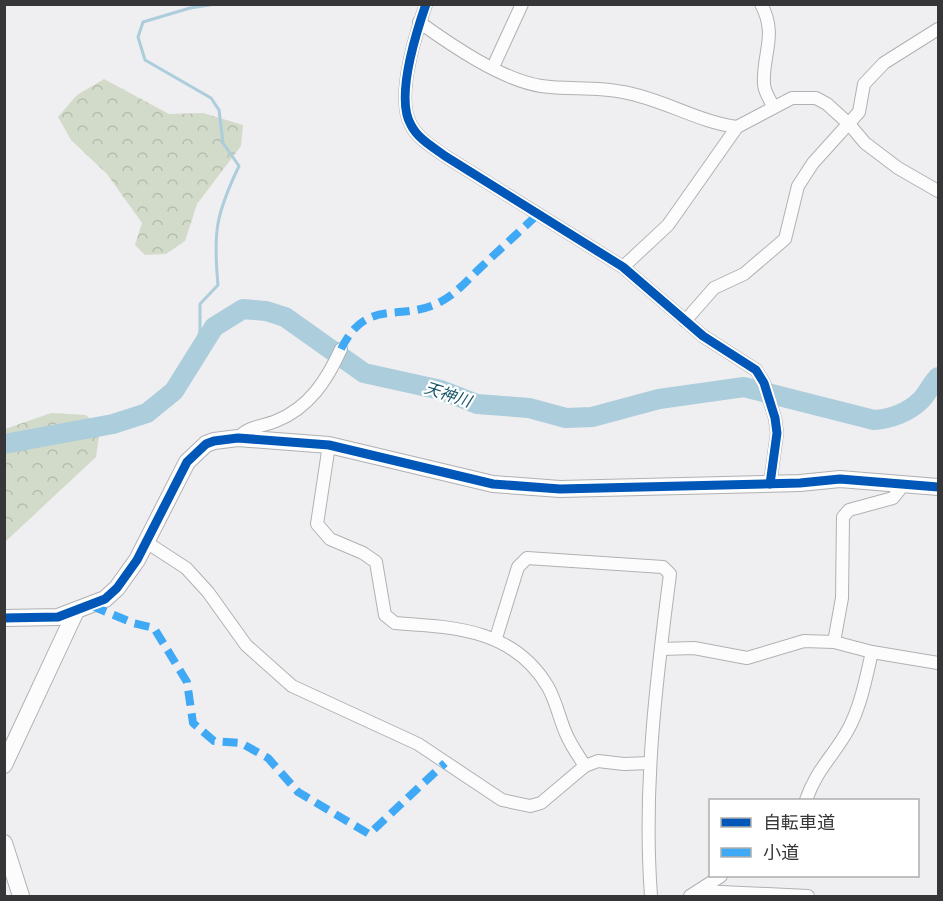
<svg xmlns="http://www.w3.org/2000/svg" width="943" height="901" font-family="'Golos Text','Noto Sans JP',sans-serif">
<defs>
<pattern id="forest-crowns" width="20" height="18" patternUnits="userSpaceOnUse" patternTransform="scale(1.5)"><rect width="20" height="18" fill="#d2dbca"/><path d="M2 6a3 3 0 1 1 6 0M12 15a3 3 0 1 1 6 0" fill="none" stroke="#b5bdae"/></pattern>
</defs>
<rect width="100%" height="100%" fill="#efeef1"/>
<g fill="url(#forest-crowns)">
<path d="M 104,79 L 169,114 L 203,113 L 243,125 L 241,146 L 197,204 L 185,241 L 166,254 L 145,255 L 135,245 L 142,223 L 107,174 L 71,140 L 58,117 L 77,95 Z"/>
<path d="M 51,413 L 86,415 L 100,429 L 96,457 L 5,542 L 5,429 Z"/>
</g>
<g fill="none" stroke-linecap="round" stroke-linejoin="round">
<path stroke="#accddb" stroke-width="3" d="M 196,353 L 200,330 L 200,304 L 218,285 C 213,232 216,214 239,166 L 223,143 L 219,110 L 211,98 L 145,60 L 138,37 L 143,22 L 190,8 L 216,4"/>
<path stroke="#accddb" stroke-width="20" d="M 4,444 L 113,424 L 147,413 L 174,391 L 214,327 L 243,309 L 266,311 L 285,317 L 364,373 L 441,390 L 477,404 L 529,408 L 566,418 L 592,417 L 659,399 L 744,387 L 874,420 C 891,419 909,412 921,400 C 928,393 931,384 938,377"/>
<g stroke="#b1b1b3" stroke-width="14">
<g id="street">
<path d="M 426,4 C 416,33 395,98 411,125 C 418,139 433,147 445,156 L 623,267 L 703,336 L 756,370 L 764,383 L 775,418 L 777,433 L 770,484"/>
<path d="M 761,4 C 778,35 762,55 764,84 C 764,91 770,100 773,106"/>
<path d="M 419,22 C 451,45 502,80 541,86 C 568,90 596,86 623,92 C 663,99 698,122 737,127"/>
<path d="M 493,67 L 522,4"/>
<path d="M 623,267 L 668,225 L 737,127 L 792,98 L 816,98 L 827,104 L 849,124 L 865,143 L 898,168 L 938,191"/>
<path d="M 685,321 L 714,288 L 744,274 L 785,239 L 798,186 L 813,163 L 859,112 L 864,84 L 884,63 L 938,29"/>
<path d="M 238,438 C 249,426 261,427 276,421 C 309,408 327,380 341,349"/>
<path d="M 329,445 L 317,524 L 330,539 L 363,553 L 376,562 L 385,615 L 395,623 C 454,627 514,629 548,687 C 557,703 560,722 568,738 C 573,748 579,757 585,766"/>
<path d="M 146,542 L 186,568 L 208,592 L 246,645 L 292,686 L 418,744 L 502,800 L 530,806 L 541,803 L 585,766 L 598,761 L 624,764 L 650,763"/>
<path d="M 496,638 L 518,567 L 527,558 L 663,567 L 670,574 C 656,682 643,788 651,896"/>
<path d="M 834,642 L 842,598 L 843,517 L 849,510 L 893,498 L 904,484"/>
<path d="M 661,649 L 694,648 L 747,658 L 804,641 L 834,642 L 872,652 L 938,663"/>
<path d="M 806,800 C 817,768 834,756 849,728 C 861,705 866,678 872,652"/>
<path d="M 700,891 L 808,896"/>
<path d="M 690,896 L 721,876"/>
</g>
</g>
<g stroke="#b1b1b3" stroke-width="18">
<g id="secondary">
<path d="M 4,618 L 58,617 L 105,599 L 117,588 L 137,560 L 187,462 L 206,444 L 214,441 L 238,438 L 329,445 L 493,484 L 560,489 L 800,483 L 840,479 L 938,487"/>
<path d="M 4,765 L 75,613"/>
<path d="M 4,843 L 21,896"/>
</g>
</g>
<use href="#street" stroke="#fdfcfd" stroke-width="12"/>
<use href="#secondary" stroke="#fdfcfd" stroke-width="16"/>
<g stroke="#3fa9f5" stroke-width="8" stroke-dasharray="15 8" stroke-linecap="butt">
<path d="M 341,349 C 368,295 400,324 442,301 C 455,294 466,282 477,271 C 497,252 517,234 537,215"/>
<path d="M 92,606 L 133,623 L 154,628 L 187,682 L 193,723 L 214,741 L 241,743 L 268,758 L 298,792 L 369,834 L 445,763"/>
</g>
<g stroke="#fff" stroke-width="13">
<g id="cycleway">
<path d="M 426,4 C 416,33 395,98 411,125 C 418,139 433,147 445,156 L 623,267 L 703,336 L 756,370 L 764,383 L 775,418 L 777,433 L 770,484"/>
<path d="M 4,618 L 58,617 L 105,599 L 117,588 L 137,560 L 187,462 L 206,444 L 214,441 L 238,438 L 329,445 L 493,484 L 560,489 L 800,483 L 840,479 L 938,487"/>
</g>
</g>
<use href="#cycleway" stroke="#0057b8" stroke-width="9"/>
</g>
<g text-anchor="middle" stroke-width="4.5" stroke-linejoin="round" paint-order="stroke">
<g font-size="16" font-style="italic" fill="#175568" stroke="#fff">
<text transform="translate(448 394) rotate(18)" y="6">天神川</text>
</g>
</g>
<rect width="943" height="901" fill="none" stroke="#363537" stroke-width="12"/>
<rect x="709" y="799" width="210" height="78" fill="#ffffff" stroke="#afaeaf" stroke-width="1.5"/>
<rect x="721" y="818" width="30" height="9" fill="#0057b8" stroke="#afaeaf" stroke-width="1.5"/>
<text x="763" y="829" font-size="18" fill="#363537">自転車道</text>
<rect x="721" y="848" width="30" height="9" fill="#3fa9f5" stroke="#afaeaf" stroke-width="1.5"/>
<text x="763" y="859" font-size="18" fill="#363537">小道</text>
</svg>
